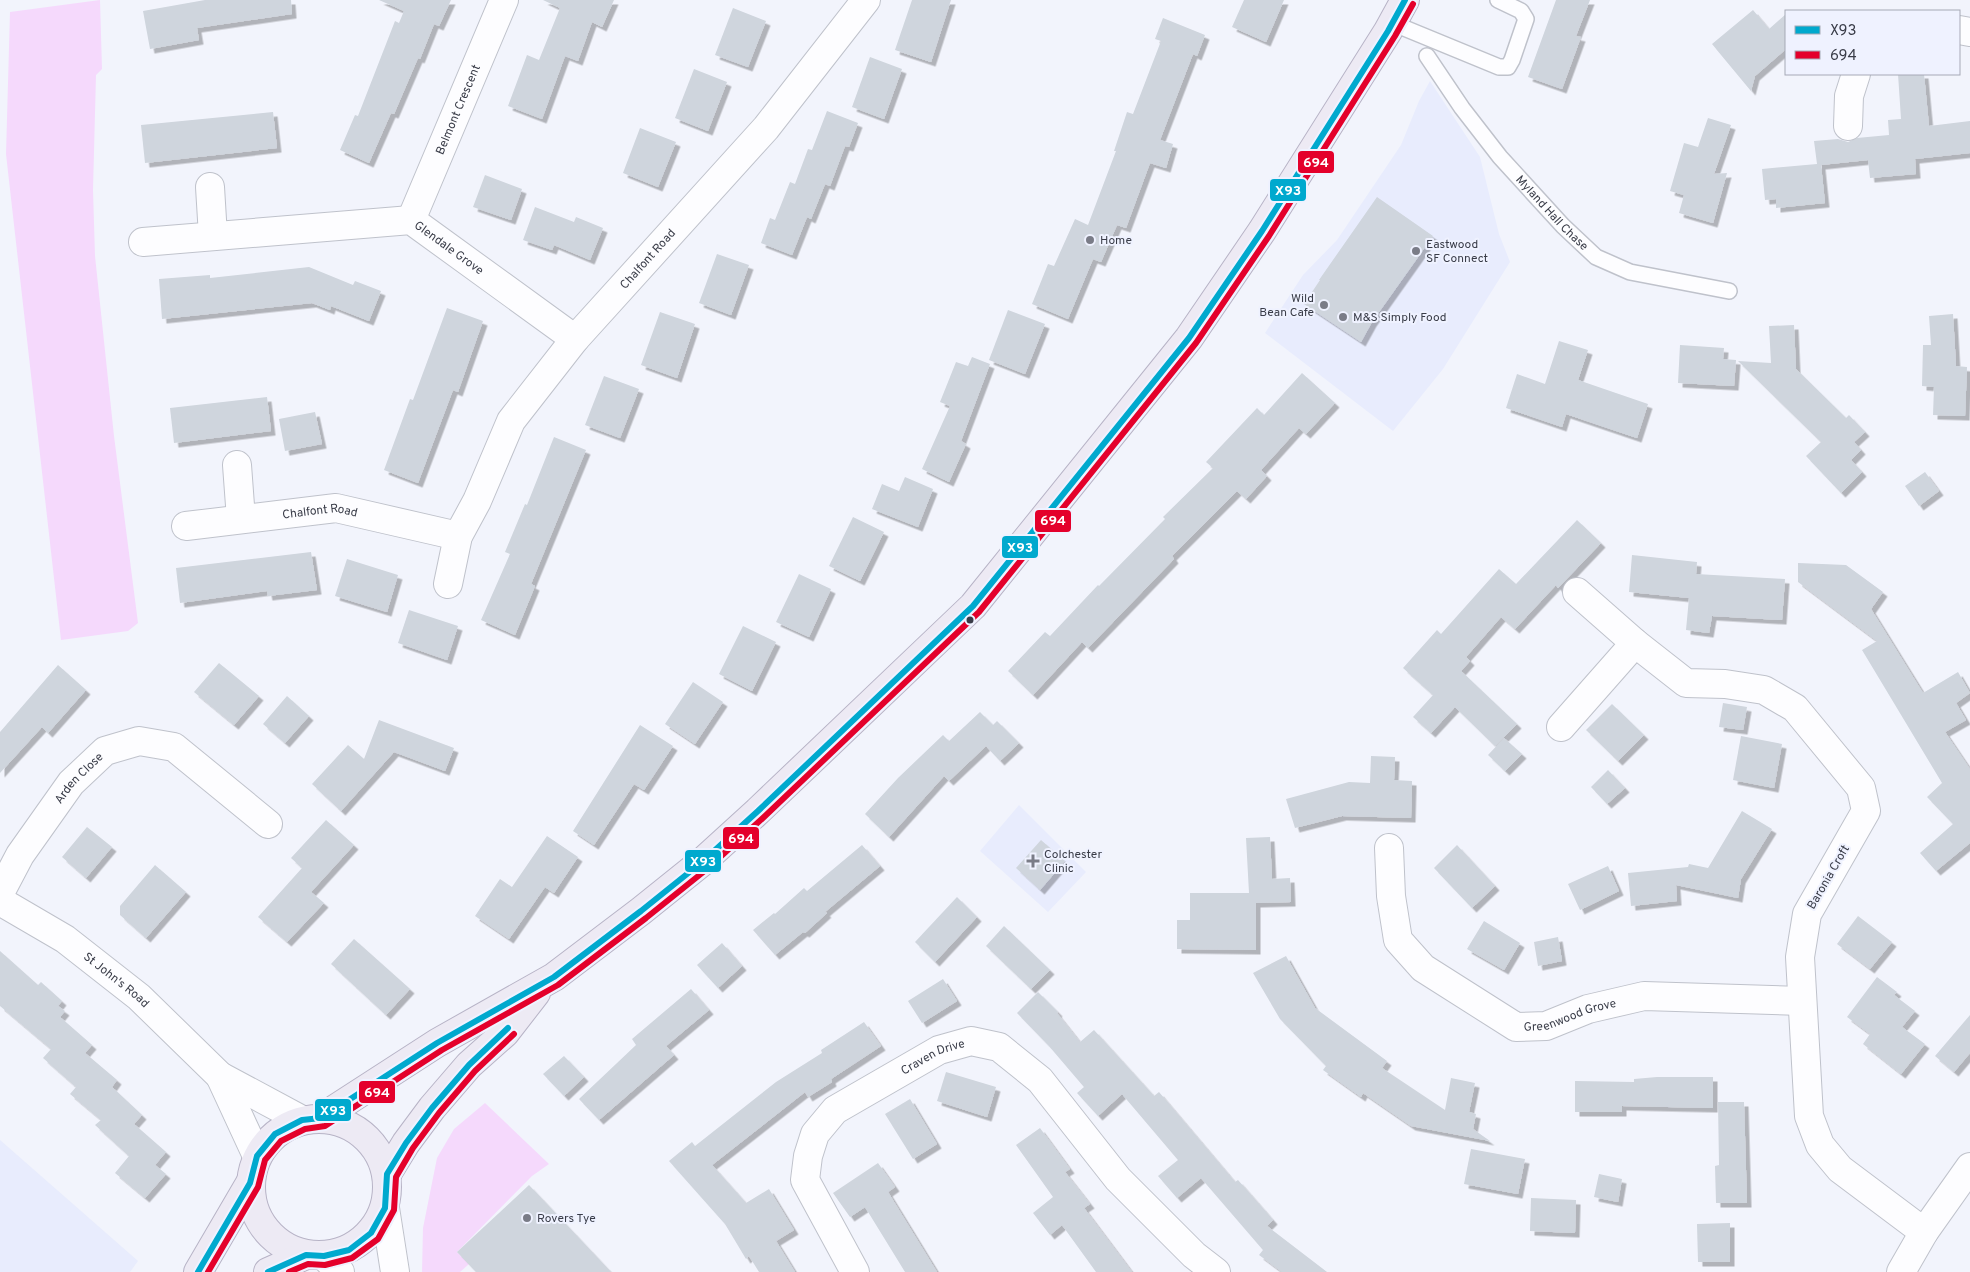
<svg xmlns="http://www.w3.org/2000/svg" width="1970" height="1272" font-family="Overpass,sans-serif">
<defs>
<filter id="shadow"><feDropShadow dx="4.5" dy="4.5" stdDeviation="0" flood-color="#0004"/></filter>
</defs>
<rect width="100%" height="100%" fill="#f2f4fc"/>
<g fill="#e8ecfd">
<path d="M 1430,81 L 1480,157 L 1499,234 L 1510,262 L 1443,369 L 1393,431 L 1265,333 L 1303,275 L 1337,240 L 1401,145 L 1419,101 Z"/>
<path d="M 1019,805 L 1086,872 L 1048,912 L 980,851 Z"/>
<path d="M 0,1140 L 138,1261 L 130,1272 L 0,1272 Z"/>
</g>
<g fill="#f5d9fc">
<path d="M 100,0 L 102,69 L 96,75 L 93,190 L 95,256 L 114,436 L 138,623 L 128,631 L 61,640 L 6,154 L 10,12 Z"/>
<path d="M 485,1103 L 549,1164 L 532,1176 L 457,1252 L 469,1264 L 460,1272 L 422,1272 L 423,1228 L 437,1158 L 454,1129 Z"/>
</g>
<g fill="#cfd5dd" filter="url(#shadow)">
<path d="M 205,0 L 291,0 L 292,14 L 197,28 L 199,40 L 150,49 L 143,11 Z"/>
<path d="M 379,0 L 451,0 L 439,26 L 434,24 L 420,59 L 418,58 L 394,114 L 391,113 L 369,163 L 340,150 L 355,115 L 358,116 L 395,21 L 399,23 L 404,11 Z"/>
<path d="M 543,0 L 614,0 L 602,27 L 592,22 L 578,61 L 565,56 L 542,119 L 508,106 L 527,55 L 539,60 L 560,8 Z"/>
<path d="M 912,0 L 951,0 L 931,62 L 895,50 Z"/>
<path d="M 1244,0 L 1284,0 L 1266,42 L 1232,27 Z"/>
<path d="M 1556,0 L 1590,0 L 1576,36 L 1581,37 L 1562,89 L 1528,77 Z"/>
<path d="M 733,8 L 766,21 L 748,67 L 715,55 Z"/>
<path d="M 1753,10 L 1769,29 L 1786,14 L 1786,49 L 1755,76 L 1751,91 L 1712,44 Z"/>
<path d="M 1163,18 L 1205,35 L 1197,56 L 1193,54 L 1160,140 L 1173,144 L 1166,168 L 1150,163 L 1126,228 L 1117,225 L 1101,262 L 1093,259 L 1068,319 L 1032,304 L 1048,264 L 1054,266 L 1075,219 L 1088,225 L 1116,151 L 1114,151 L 1127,112 L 1133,114 L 1161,41 L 1155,39 Z"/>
<path d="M 870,57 L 902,69 L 884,119 L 852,107 Z"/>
<path d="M 694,69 L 727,82 L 708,131 L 675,118 Z"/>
<path d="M 1898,74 L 1924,74 L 1929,126 L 1970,121 L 1970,153 L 1915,159 L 1916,174 L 1870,178 L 1868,160 L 1821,165 L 1825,203 L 1776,208 L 1776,199 L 1765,200 L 1762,169 L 1817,164 L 1814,141 L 1838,139 L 1848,142 L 1857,138 L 1889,135 L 1888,120 L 1901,119 Z"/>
<path d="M 827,111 L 858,123 L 849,147 L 845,146 L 830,186 L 825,184 L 811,219 L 807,217 L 792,255 L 761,243 L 770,218 L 775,220 L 790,182 L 795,184 L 808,149 L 812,150 Z"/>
<path d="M 273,112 L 277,148 L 145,163 L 141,125 Z"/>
<path d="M 1708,118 L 1731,125 L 1714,174 L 1727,173 L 1713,223 L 1679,213 L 1684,195 L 1670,191 L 1684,143 L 1698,147 Z"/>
<path d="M 640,128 L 676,142 L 658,187 L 623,173 Z"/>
<path d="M 485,175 L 522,189 L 511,220 L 473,207 Z"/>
<path d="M 1377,197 L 1433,236 L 1372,322 L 1361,342 L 1304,304 L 1320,280 L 1319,280 Z"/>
<path d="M 535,207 L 574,222 L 576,217 L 603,228 L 590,260 L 554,245 L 552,250 L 523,240 Z"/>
<path d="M 717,254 L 749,265 L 731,315 L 699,303 Z"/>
<path d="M 309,267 L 353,285 L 355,281 L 381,291 L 369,321 L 331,306 L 330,310 L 312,303 L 162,319 L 159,279 L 210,275 L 210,278 Z"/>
<path d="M 447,308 L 483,321 L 458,392 L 453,390 L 418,483 L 384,470 L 410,399 L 413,400 Z"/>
<path d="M 1008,310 L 1045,324 L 1025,374 L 989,360 Z"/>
<path d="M 660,312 L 695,324 L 677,378 L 641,365 Z"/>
<path d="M 1953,314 L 1956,366 L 1967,367 L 1965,416 L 1933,415 L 1934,387 L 1922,386 L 1923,345 L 1931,345 L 1929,316 Z"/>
<path d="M 1794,325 L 1796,369 L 1846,418 L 1849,415 L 1865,432 L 1854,442 L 1861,450 L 1851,460 L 1862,472 L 1841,493 L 1806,456 L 1821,442 L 1738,361 L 1771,363 L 1769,326 Z"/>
<path d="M 1559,341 L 1588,350 L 1578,380 L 1648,404 L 1637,438 L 1566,414 L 1562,427 L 1506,408 L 1517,374 L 1545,384 Z"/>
<path d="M 1680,345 L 1724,348 L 1723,359 L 1736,360 L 1734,386 L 1678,383 Z"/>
<path d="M 972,357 L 990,364 L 961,441 L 966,444 L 949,482 L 922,469 L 950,406 L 940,402 L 956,362 L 968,366 Z"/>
<path d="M 1302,373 L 1335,403 L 1306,434 L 1299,428 L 1261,470 L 1267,476 L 1246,499 L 1237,491 L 1172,556 L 1174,559 L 1088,648 L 1082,642 L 1033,695 L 1008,671 L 1045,632 L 1050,636 L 1098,585 L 1099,586 L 1165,519 L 1163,517 L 1213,468 L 1206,462 L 1257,408 L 1264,415 Z"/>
<path d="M 604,376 L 639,389 L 620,438 L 585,425 Z"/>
<path d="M 267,397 L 271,431 L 174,443 L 170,408 Z"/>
<path d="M 315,412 L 322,444 L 285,451 L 279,419 Z"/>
<path d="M 554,437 L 586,450 L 531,584 L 535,586 L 515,635 L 481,620 L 510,554 L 505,552 L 525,504 L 527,505 Z"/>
<path d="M 1925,472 L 1939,491 L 1919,506 L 1905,486 Z"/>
<path d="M 905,477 L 933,489 L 918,527 L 872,509 L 882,484 L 899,491 Z"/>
<path d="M 853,517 L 884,532 L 860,581 L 829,566 Z"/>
<path d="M 1577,520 L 1601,543 L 1558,588 L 1556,585 L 1515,629 L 1501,617 L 1466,657 L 1470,661 L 1461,671 L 1517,724 L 1495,746 L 1455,707 L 1431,733 L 1413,717 L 1433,695 L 1403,668 L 1437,630 L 1441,634 L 1499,569 L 1516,584 Z"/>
<path d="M 311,552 L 317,590 L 268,596 L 267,591 L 180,603 L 176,568 Z"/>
<path d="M 1632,555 L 1697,562 L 1696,574 L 1785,579 L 1782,620 L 1712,616 L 1709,633 L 1686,630 L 1689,598 L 1629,592 Z"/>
<path d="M 347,559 L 398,575 L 387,612 L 335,596 Z"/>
<path d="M 1798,563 L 1846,565 L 1883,592 L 1871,609 L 1923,693 L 1958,672 L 1970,693 L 1956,703 L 1966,720 L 1945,732 L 1970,769 L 1970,843 L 1936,871 L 1920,853 L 1953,824 L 1927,797 L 1942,783 L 1862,650 L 1877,641 L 1798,582 Z"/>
<path d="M 799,574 L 831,589 L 809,637 L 776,622 Z"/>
<path d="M 409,610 L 458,626 L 447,660 L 398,643 Z"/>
<path d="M 743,626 L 776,642 L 752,691 L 719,674 Z"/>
<path d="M 219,663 L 259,696 L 234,725 L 194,692 Z"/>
<path d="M 58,665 L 86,690 L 48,733 L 42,727 L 0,773 L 0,732 Z"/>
<path d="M 693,682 L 723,702 L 695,744 L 665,724 Z"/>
<path d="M 287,696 L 309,716 L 285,743 L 263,724 Z"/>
<path d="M 1723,703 L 1747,707 L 1743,730 L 1719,727 Z"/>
<path d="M 1612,704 L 1644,735 L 1618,761 L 1586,730 Z"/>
<path d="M 980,712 L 993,725 L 997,721 L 1019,743 L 1000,761 L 986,746 L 949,781 L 944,776 L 889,837 L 865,814 L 898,778 L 943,735 L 949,741 Z"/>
<path d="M 379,720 L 454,748 L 445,771 L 394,752 L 341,811 L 312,784 L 348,745 L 364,759 Z"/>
<path d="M 640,725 L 673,746 L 644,790 L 634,784 L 594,845 L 573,831 Z"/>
<path d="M 1741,736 L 1782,744 L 1774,788 L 1733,780 Z"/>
<path d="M 1504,738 L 1522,754 L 1505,771 L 1488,755 Z"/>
<path d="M 1371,756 L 1395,757 L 1394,780 L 1412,781 L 1411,818 L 1342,816 L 1295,828 L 1286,799 L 1349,782 L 1370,783 Z"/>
<path d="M 1608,770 L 1625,788 L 1607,804 L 1591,787 Z"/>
<path d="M 1742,811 L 1772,829 L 1741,879 L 1738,898 L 1676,885 L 1677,901 L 1631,906 L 1628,873 L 1688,867 L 1689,864 L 1708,868 Z"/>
<path d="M 326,820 L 354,845 L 311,892 L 324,903 L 287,942 L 258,917 L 302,868 L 291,858 Z"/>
<path d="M 87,827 L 112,847 L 86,878 L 62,857 Z"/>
<path d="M 547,836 L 578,857 L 554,893 L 545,887 L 509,939 L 475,916 L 500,879 L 512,887 Z"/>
<path d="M 1270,837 L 1272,879 L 1290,878 L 1291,902 L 1256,903 L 1256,950 L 1177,949 L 1177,920 L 1190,920 L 1190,893 L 1249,893 L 1246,838 Z"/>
<path d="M 1041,840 L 1065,861 L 1040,890 L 1016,868 Z"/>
<path d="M 862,845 L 880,866 L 825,912 L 827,913 L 805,933 L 803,932 L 775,955 L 753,930 L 774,913 L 775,914 L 804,888 L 807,891 Z"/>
<path d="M 1457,845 L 1495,886 L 1472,908 L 1434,868 Z"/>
<path d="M 155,865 L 186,892 L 146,938 L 120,915 L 120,906 Z"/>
<path d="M 1608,866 L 1619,891 L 1580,910 L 1568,884 Z"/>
<path d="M 957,897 L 977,917 L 935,962 L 915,942 Z"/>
<path d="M 1858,916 L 1892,942 L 1870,969 L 1837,944 Z"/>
<path d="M 1484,921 L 1520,943 L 1504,970 L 1467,949 Z"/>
<path d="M 1004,926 L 1050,970 L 1031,989 L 986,946 Z"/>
<path d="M 1558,937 L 1562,961 L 1538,966 L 1534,942 Z"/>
<path d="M 354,939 L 410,989 L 386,1015 L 331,964 Z"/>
<path d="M 722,943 L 742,966 L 718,988 L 697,965 Z"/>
<path d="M 0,951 L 38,985 L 41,982 L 62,1001 L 58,1006 L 65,1011 L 60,1017 L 92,1045 L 85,1053 L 117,1080 L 112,1087 L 142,1115 L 134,1124 L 166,1152 L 155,1165 L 166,1174 L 145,1198 L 115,1173 L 129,1156 L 95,1125 L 101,1120 L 70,1094 L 76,1087 L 43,1058 L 51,1049 L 0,1006 Z"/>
<path d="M 1286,956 L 1315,1008 L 1387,1061 L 1382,1068 L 1445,1110 L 1451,1078 L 1475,1083 L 1469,1112 L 1476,1114 L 1473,1129 L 1490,1141 L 1411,1126 L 1363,1093 L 1361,1097 L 1323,1070 L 1326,1066 L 1280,1019 L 1253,973 Z"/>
<path d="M 1877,977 L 1897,992 L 1894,995 L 1915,1011 L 1902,1027 L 1925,1044 L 1901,1074 L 1863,1044 L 1870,1034 L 1847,1017 Z"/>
<path d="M 943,979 L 957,1001 L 922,1023 L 908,1001 Z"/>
<path d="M 691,989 L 709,1010 L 666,1046 L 674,1055 L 599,1120 L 579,1099 L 636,1045 L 632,1039 Z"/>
<path d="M 1038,992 L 1058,1012 L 1057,1013 L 1080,1042 L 1094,1030 L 1154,1096 L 1159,1092 L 1235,1182 L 1238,1180 L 1273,1220 L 1267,1226 L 1327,1272 L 1282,1272 L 1259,1255 L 1263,1250 L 1201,1178 L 1177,1198 L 1158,1176 L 1178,1160 L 1122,1094 L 1098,1116 L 1077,1093 L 1084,1087 L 1049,1046 L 1017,1013 Z"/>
<path d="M 1970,1015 L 1970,1053 L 1954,1072 L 1935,1056 Z"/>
<path d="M 864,1022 L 881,1046 L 831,1079 L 832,1082 L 808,1097 L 805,1092 L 712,1165 L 746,1203 L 769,1189 L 794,1230 L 776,1241 L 795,1272 L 759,1272 L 749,1256 L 746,1259 L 725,1224 L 669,1161 L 692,1142 L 695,1146 L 776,1082 L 822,1053 L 821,1050 Z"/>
<path d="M 564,1056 L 584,1077 L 564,1096 L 543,1074 Z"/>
<path d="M 946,1072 L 996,1087 L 987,1117 L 937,1101 Z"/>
<path d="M 1657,1077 L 1713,1077 L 1713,1108 L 1622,1106 L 1622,1112 L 1575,1112 L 1575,1081 L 1634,1082 L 1634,1079 Z"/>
<path d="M 910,1099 L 937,1144 L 913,1159 L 885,1114 Z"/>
<path d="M 1718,1102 L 1744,1102 L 1747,1203 L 1716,1203 L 1715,1166 L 1719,1165 Z"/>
<path d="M 1040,1128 L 1070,1169 L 1065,1172 L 1090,1204 L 1084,1208 L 1132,1272 L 1096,1272 L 1062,1225 L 1050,1235 L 1033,1213 L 1053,1197 L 1016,1145 Z"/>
<path d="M 1471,1149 L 1525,1159 L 1518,1194 L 1464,1184 Z"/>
<path d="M 878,1163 L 895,1187 L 888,1192 L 937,1272 L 905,1272 L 865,1207 L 850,1217 L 833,1193 Z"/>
<path d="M 1599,1174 L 1622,1179 L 1618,1202 L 1594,1197 Z"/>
<path d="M 529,1185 L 611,1272 L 476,1272 L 457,1252 Z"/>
<path d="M 1531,1198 L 1576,1200 L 1575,1233 L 1530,1231 Z"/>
<path d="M 1730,1223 L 1730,1262 L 1698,1262 L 1697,1224 Z"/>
</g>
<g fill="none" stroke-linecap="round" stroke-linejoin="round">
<g stroke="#bfc2cb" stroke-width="18">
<g id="service">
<path d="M 1392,23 L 1499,67 L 1508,67 L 1512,60 L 1526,19 L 1521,11 L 1498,0"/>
<path id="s1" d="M 1427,56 L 1462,108 L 1500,157 L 1563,226 L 1596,257 L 1630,272 L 1729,291"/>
</g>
</g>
<g stroke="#bfc2cb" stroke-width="30">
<g id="minor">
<path d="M 1959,30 L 1970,32"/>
<path d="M 1848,126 L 1849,96 L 1856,74"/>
<path d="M 210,187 L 213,236"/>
<path id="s2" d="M 411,220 L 504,0"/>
<path id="s3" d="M 143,242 L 411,220 L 575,339"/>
<path d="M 237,465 L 241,519"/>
<path id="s4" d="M 186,526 L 336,508 L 458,536"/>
<path id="s5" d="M 448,584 L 458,536 L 477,501 L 511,421 L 575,339 L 766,128 L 866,0"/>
<path d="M 1577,592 L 1635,643 L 1686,683 L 1725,684 L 1764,690 L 1795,708 L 1861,788 L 1866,811 L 1807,914 L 1800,957 L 1809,1116 L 1820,1145 L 1840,1169 L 1924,1232"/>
<path d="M 1561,727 L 1635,643"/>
<path id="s6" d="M 1389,848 L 1391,896 L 1398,940 L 1423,968 L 1516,1027 L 1546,1026 L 1588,1009 L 1644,996 L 1802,1001"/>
<path id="s7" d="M 0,893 L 20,855 L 71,783 L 105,751 L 139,741 L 174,747 L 268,824"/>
<path id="s8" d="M 855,1272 L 805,1180 L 808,1156 L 815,1134 L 835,1110 L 939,1050 L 971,1041 L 999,1047 L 1040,1080 L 1118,1179 L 1194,1255 L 1216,1272"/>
<path d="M 1901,1272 L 1924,1232 L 1970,1167"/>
</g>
</g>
<g stroke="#bfc2cb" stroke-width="30">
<g id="tertiary">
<path id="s9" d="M 0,901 L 65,939 L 139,997 L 220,1076 L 302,1120"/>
<path d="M 220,1076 L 257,1156"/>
<path d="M 385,1208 L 395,1272"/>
<path d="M 324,1256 L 340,1272"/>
</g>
</g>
<g stroke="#b7b3c6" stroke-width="30">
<g id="primary">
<path d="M 321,1118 L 437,1043 L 554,977 L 641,911 L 702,862 L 758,811 L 973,606 L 1189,338 L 1262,231 L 1388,31 L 1405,0"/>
<circle cx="319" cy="1187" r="68"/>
<path d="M 387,1174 L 406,1143 L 432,1108 L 469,1065 L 505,1033 L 536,993"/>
<path d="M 198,1272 L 250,1183"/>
<path d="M 268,1272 L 306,1255"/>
</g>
</g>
<use href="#service" stroke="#fdfdff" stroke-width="15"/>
<use href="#minor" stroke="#fdfdff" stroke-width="28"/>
<use href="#tertiary" stroke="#fdfdff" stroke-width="28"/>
<use href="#primary" stroke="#edeaf4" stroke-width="28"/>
<g stroke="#eff2ff" stroke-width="10">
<g id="bus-1">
<path d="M 198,1272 L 250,1183 L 257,1156 L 275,1134 L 302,1120 L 321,1118 L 437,1043 L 554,977 L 641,911 L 702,862 L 758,811 L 973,606 L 1189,338 L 1262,231 L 1388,31 L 1405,0"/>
<path d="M 268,1272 L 306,1255 L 324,1256 L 349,1250 L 371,1233 L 385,1208 L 387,1174 L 406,1143 L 432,1108 L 469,1065 L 508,1028"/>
</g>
</g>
<g stroke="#eff2ff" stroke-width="10">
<g id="bus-2">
<path d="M 208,1272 L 258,1187 L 265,1160 L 281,1141 L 305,1129 L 325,1126 L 442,1050 L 558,985 L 646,918 L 707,869 L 764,817 L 979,612 L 1196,343 L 1269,236 L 1395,36 L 1413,4"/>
<path d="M 289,1272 L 308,1264 L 325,1265 L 352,1258 L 378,1239 L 394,1210 L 396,1177 L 413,1148 L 439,1113 L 475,1071 L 514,1034"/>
</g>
</g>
<use href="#bus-1" stroke="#00a9ce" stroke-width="6"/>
<use href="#bus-2" stroke="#e4002b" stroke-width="6"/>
</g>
<g fill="#7a7c87" stroke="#eff2ff" stroke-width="2">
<circle cx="1090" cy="240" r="5"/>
<circle cx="1416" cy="251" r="5"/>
<circle cx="1324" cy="305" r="5"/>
<circle cx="1343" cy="317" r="5"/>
<path d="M1030.5 853.5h5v5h5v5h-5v5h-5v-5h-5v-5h5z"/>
<circle cx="527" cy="1218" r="5"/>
</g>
<circle fill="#393c48" stroke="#eff2ff" stroke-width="2" cx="970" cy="620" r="4.5"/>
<g text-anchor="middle" stroke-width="4" stroke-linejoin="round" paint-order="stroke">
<g font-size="12" fill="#393c48" stroke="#eff2ff">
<text dy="4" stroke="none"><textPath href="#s2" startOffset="120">Belmont Crescent</textPath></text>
<text dy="4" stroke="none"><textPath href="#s1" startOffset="201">Myland Hall Chase</textPath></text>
<text dy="4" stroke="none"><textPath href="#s3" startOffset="316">Glendale Grove</textPath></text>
<text dy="4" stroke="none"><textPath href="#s5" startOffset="388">Chalfont Road</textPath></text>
<text dy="4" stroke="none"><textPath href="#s4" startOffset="135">Chalfont Road</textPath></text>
<text dy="4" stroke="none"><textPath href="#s7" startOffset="140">Arden Close</textPath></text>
<text transform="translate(1828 877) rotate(-60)" y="4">Baronia Croft</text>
<text dy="4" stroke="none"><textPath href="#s9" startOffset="141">St John's Road</textPath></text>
<text dy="4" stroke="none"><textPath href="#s6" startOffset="296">Greenwood Grove</textPath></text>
<text dy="4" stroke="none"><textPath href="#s8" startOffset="295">Craven Drive</textPath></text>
</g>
<g font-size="12" fill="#393c48" stroke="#eff2ff" text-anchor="start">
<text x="1100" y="244">Home</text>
<text x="1426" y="248">Eastwood<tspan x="1426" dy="14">SF Connect</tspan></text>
<text x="1314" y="302" text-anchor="end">Wild<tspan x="1314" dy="14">Bean Cafe</tspan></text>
<text x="1353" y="321">M&amp;S Simply Food</text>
<text x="1044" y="858">Colchester<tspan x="1044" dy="14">Clinic</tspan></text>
<text x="537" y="1222">Rovers Tye</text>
</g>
</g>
<g stroke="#eff2ff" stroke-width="2">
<rect x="1297" y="150" width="38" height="24" rx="5" fill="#e4002b"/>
<rect x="1269" y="178" width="38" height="24" rx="5" fill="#00a9ce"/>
<rect x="1034" y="509" width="38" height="24" rx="5" fill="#e4002b"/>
<rect x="1001" y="535" width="38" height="24" rx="5" fill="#00a9ce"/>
<rect x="722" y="826" width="38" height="24" rx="5" fill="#e4002b"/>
<rect x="684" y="849" width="38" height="24" rx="5" fill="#00a9ce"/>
<rect x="358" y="1080" width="38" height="24" rx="5" fill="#e4002b"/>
<rect x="314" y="1098" width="38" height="24" rx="5" fill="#00a9ce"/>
</g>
<g font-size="14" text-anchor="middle" font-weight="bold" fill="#fff">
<text x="1316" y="167">694</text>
<text x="1288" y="195">X93</text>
<text x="1053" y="525">694</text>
<text x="1020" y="552">X93</text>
<text x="741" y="843">694</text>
<text x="703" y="866">X93</text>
<text x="377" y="1097">694</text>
<text x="333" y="1115">X93</text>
</g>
<rect x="1785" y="10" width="175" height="65" fill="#eff2ff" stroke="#a6a9b6"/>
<rect x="1795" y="26" width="25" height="8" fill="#00a9ce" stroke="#a6a9b6"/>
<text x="1830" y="35" font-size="15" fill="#393c48">X93</text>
<rect x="1795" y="51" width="25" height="8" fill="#e4002b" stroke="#a6a9b6"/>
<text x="1830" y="60" font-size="15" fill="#393c48">694</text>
</svg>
